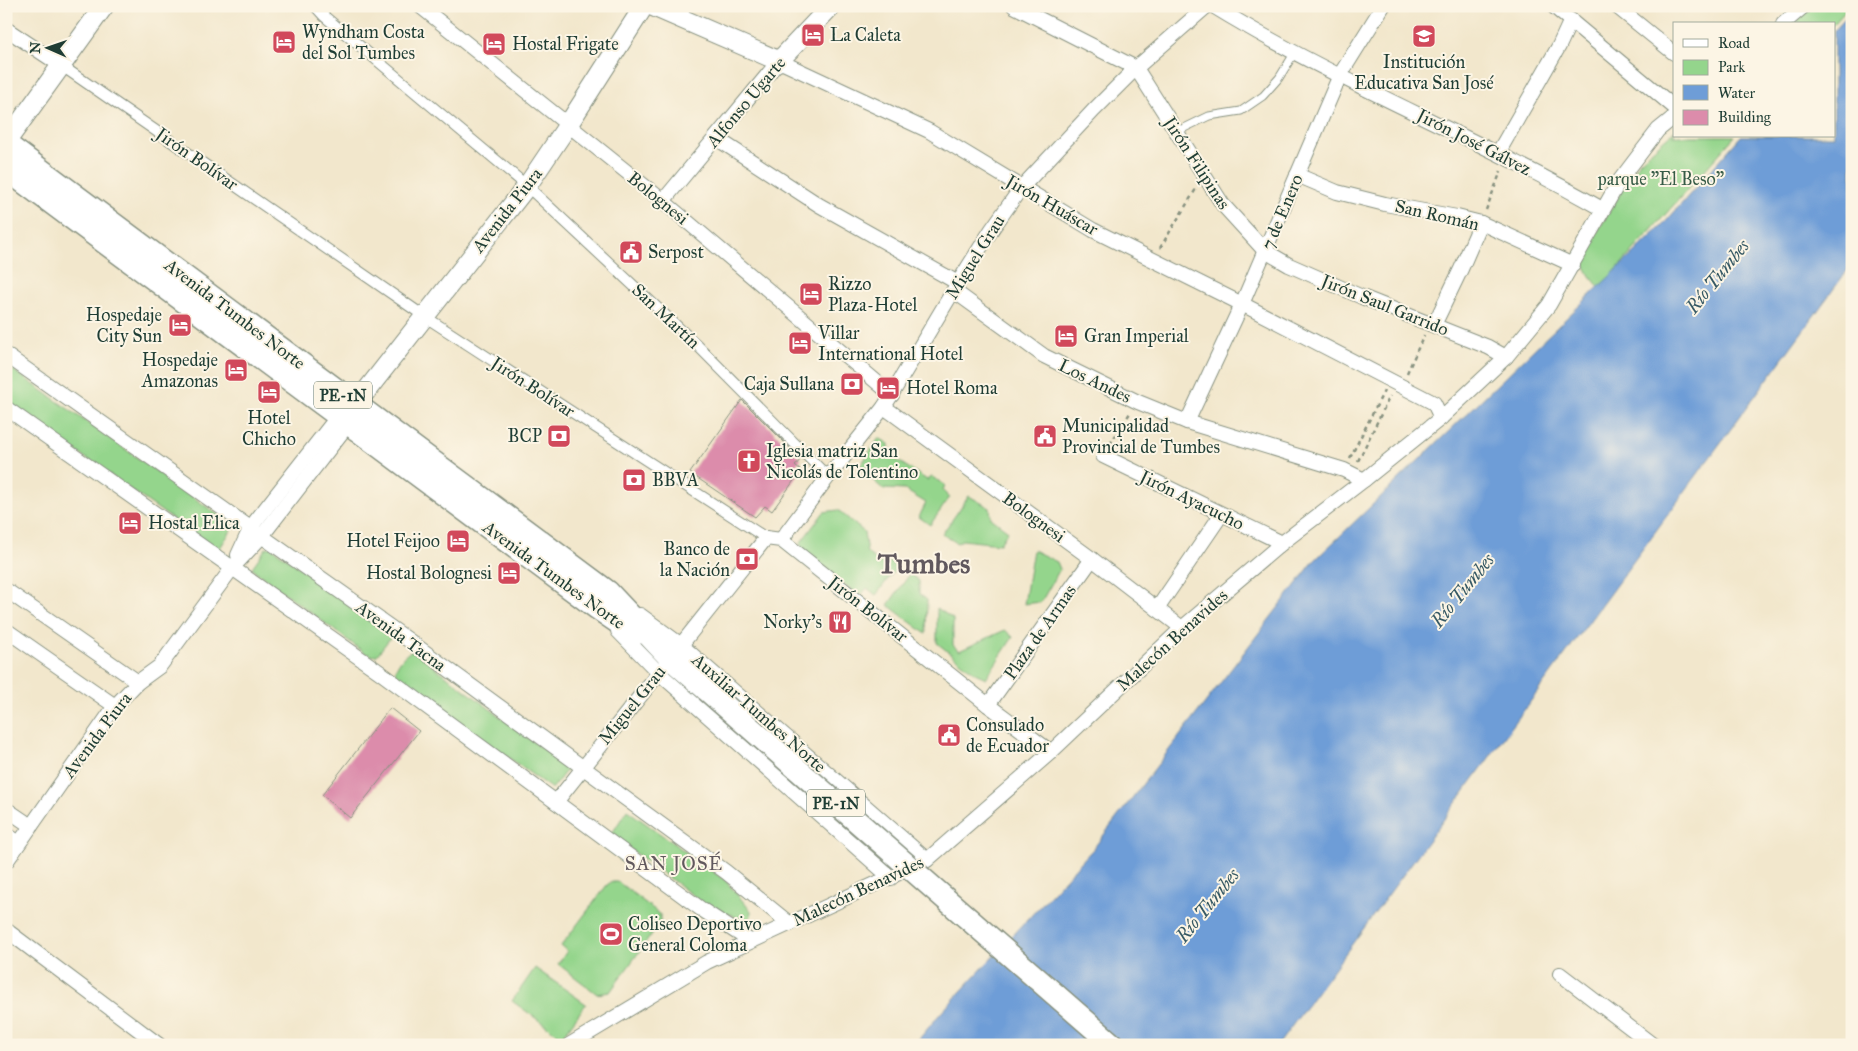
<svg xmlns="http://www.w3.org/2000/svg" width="1858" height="1051" font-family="'IM FELL Great Primer',serif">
<rect width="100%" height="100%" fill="#fcf5e5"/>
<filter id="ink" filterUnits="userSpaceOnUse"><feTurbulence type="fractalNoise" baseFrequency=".02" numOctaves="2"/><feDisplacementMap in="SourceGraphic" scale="10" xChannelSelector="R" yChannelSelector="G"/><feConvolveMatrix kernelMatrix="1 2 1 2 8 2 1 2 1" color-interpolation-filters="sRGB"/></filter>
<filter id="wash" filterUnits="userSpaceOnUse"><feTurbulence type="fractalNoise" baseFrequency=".0096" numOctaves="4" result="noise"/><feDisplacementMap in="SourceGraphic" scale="20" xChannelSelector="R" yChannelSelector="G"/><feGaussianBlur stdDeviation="1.12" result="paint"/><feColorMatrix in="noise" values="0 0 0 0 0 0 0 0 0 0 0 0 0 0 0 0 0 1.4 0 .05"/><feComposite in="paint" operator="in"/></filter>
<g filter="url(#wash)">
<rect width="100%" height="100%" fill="#f2e7cc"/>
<g fill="#94d58c" stroke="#5a8960">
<path d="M 1814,6 L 1850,6 L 1834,24 L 1794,24 Z"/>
<path d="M 1674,131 L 1674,136 L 1735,136 L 1600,288 L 1590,276 L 1581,259 L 1640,161 Z"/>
<path d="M 6,365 L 231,524 L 232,529 L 218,551 L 6,402 Z"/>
<path d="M 879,438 L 889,444 L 889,455 L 927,480 L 932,477 L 945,485 L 943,490 L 950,497 L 930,525 L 919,517 L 926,503 L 905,490 L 883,489 L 859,468 Z"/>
<path d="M 969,496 L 990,508 L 991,518 L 1008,531 L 1000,544 L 962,540 L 957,543 L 942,534 Z"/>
<path d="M 838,510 L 864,532 L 867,553 L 879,562 L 891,562 L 897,567 L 876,595 L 867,588 L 860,596 L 801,551 L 801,542 L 824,512 Z"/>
<path d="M 271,547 L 390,633 L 390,638 L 377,655 L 373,656 L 365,653 L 252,569 L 253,566 L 266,548 Z"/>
<path d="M 1033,550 L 1057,562 L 1060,569 L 1041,602 L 1024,604 Z"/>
<path d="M 910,574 L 919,581 L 919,594 L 927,600 L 926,634 L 888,605 Z"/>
<path d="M 937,608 L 953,619 L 953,645 L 959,651 L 1005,630 L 1013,637 L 986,678 L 975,673 L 937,643 Z"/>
<path d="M 411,651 L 416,653 L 568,768 L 552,789 L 398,678 L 395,673 C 396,665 404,655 411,651 Z"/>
<path d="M 627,810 L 726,881 L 751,911 L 751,916 L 747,920 L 741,919 L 706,905 L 611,835 Z"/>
<path d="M 611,882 L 618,882 L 660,914 L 660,923 L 610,992 L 597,994 L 558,964 L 567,951 L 561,946 L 607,885 Z"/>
<path d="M 535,968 L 586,1004 L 562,1037 L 512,1001 Z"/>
</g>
<path fill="#6e9dd7" stroke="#466d86" d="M 1852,11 L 1852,264 L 1278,1045 L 914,1045 L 939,1015 L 1093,849 L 1314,561 L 1662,226 L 1741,136 L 1834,136 L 1834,31 Z"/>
<g id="blocks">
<g fill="#dc8cab">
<path d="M 742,400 L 801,459 L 795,466 L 801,471 L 772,511 L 765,506 L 755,517 L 690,473 Z"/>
<path d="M 390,708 L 419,731 L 350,818 L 322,795 Z"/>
</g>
</g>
</g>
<g filter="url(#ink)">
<use href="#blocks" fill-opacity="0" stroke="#889280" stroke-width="1"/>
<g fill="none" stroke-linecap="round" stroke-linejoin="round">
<g stroke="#889280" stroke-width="9">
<path id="service" d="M 1176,132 L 1209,116 L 1241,111 L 1263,96 L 1279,78 L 1295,52"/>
</g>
<g stroke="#889280" stroke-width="12">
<g id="pedestrian">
<path d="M 315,6 L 324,16 L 527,186 L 697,345 L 828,477"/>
<path d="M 62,66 L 424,316 L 766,538"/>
</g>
</g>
<g stroke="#889280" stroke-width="16">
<g id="minor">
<path d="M 420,6 L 663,201 L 892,395"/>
<path d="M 1014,6 L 1136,68 L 1223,205 L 1265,251 L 1289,265 L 1362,297 L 1488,347 L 1506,357"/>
<path d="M 1213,6 C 1338,83 1475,136 1602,209"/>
<path d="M 1553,6 L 1674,107"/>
<path d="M 1616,6 L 1674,53"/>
<path d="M 1783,24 L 1804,6"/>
<path d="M 6,29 L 62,66"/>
<path d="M 716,138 L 819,205 L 958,283"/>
<path d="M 1498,153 L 1559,46 L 1571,20"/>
<path d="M 1297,175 L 1337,192 L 1385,204 L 1457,217 L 1481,223 L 1573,265"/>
<path d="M 663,201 L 779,61 L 929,131 L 1093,230 L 1242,304 L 1434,403 L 1441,418"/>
<path d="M 954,291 L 1044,356 L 1138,402 L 1187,422 L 1344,470 L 1364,480"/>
<path d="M 1434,325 L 1461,269 L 1481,223"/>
<path d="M 6,355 L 407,639 L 726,872 L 790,924"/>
<path d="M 884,407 L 1092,559 L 1182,628"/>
<path d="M 6,408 L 381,673 L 701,909 L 750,941"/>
<path d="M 1187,422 L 1242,304 L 1340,75 L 1383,6"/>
<path d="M 1103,456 L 1282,543"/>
<path d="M 781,540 L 828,477 L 884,407 L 958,283 L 992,229 L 1021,188 L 1094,110 L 1136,68 L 1207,6"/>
<path d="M 238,555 L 251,527 L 338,416 L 343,413"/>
<path d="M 6,590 L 138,682"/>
<path d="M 1157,609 L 1221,515"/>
<path d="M 640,615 L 681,645 L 927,860"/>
<path d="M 6,630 L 115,706"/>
<path d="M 618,631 L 658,672 L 891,878"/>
<path d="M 988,705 L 1092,559"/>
<path d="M 556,802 L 766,538 L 781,540 L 988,705 L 1051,752"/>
<path d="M 6,809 L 31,826"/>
<path d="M 6,834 L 19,843"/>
<path d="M 6,862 L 115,706 L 138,682 L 160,666 L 233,567 L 261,537 L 349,423 L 351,418"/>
<path d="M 6,930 L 159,1045"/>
<path d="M 1560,974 L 1653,1045"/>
<path d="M 569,1045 L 707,962 L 927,860 L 1051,752 L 1182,628 L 1282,543 L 1364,480 L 1441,418 L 1506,357 L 1549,305 L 1620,180 L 1658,130 L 1674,117"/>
</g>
</g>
<g stroke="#889280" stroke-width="21">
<g id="secondary">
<path d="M 652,6 L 779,61 L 831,6"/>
<path d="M 6,142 L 104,6"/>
<path d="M 356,404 L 527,186 L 568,125 L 644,6"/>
</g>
</g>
<g stroke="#889280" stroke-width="25">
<g id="trunk">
<path d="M 6,144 L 608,592 L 670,658 L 707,690"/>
<path d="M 6,169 L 597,608 L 635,634"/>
<path d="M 964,915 L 1113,1045"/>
</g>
</g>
<g stroke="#889280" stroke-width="2.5" stroke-dasharray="4 4" stroke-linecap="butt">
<path d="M 1486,210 L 1501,171"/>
<path d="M 1160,248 L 1196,189"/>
<path d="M 1407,373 L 1424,335"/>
<path d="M 1110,444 L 1130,413"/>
<path d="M 1350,458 L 1384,391"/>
<path d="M 1358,461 L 1390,396"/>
</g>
<use href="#service" stroke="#fff" stroke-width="7"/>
<use href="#pedestrian" stroke="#fff" stroke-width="10"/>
<use href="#minor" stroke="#fff" stroke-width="14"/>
<use href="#secondary" stroke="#fff" stroke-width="19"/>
<use href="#trunk" stroke="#fff" stroke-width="22"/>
<g stroke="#889280" stroke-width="25" stroke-linecap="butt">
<path id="trunk-bridge" d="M 707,690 L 964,915"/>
</g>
<use href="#trunk-bridge" stroke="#fff" stroke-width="22"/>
</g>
</g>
<defs>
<g id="hotel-square" transform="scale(1.25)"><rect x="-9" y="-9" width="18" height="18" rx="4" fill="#d1495b" stroke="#fcf5e5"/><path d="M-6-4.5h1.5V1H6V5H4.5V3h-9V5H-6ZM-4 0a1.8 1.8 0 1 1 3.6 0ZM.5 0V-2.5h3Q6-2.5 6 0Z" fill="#fff"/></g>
<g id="school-square" transform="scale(1.25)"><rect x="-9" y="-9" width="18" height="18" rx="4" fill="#d1495b" stroke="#fcf5e5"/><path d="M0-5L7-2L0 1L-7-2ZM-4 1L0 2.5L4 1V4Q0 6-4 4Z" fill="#fff"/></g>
<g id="civic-square" transform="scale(1.25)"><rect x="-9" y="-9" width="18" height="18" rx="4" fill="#d1495b" stroke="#fcf5e5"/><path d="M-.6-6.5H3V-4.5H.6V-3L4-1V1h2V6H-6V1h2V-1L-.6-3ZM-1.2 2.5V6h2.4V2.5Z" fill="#fff"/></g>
<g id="bank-square" transform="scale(1.25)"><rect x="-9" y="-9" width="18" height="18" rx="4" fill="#d1495b" stroke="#fcf5e5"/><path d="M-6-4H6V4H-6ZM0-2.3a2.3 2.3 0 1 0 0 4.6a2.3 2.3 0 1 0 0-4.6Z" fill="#fff"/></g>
<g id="church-square" transform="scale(1.25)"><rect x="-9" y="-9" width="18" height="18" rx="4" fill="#d1495b" stroke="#fcf5e5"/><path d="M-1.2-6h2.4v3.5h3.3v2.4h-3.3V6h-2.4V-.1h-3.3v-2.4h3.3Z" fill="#fff"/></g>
<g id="restaurant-square" transform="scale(1.25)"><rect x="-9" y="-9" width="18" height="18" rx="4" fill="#d1495b" stroke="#fcf5e5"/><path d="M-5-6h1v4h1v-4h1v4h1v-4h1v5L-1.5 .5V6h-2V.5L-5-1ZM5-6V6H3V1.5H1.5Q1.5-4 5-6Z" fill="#fff"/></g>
<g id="stadium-square" transform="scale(1.25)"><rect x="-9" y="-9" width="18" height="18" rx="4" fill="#d1495b" stroke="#fcf5e5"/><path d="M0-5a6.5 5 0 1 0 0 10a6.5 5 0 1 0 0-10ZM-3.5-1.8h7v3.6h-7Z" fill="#fff"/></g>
</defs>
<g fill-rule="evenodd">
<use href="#hotel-square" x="813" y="35"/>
<use href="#school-square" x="1424" y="36"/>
<use href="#hotel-square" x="284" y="42"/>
<use href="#hotel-square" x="494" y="44"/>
<use href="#civic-square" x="631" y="252"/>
<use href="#hotel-square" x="811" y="294"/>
<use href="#hotel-square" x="180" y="325"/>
<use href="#hotel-square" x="1066" y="336"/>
<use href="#hotel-square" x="800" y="343"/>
<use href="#hotel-square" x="236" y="370"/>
<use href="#bank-square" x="852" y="384"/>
<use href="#hotel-square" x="888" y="388"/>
<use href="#hotel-square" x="269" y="392"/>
<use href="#bank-square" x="559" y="436"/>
<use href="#civic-square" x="1045" y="436"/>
<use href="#church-square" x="749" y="461"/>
<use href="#bank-square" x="634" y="480"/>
<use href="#hotel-square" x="130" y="523"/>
<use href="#hotel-square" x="458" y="541"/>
<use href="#bank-square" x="747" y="559"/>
<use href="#hotel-square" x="509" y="573"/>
<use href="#restaurant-square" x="840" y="622"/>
<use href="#civic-square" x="949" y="735"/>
<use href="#stadium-square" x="611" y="934"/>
</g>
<g text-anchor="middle" stroke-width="4" stroke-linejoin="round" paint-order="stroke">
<g fill="#fcf5e5" stroke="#617469" stroke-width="1">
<rect x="314" y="381.5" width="58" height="27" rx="4"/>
<rect x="807" y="789.5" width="58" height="27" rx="4"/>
</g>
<g font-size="16" font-weight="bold" fill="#1f3d34">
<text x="343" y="401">PE-1N</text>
<text x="836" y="809">PE-1N</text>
</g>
<g font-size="18" fill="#1f3d34" stroke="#fcf5e5" text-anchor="start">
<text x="302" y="38">Wyndham Costa<tspan x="302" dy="21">del Sol Tumbes</tspan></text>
<text x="830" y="41">La Caleta</text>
<text x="512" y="50">Hostal Frigate</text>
<text x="1424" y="68" text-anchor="middle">Institución<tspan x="1424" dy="21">Educativa San José</tspan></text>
<text x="648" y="258">Serpost</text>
<text x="828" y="290">Rizzo<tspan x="828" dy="21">Plaza-Hotel</tspan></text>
<text x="162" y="321" text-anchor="end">Hospedaje<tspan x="162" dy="21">City Sun</tspan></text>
<text x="818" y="339">Villar<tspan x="818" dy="21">International Hotel</tspan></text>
<text x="1084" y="342">Gran Imperial</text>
<text x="218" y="366" text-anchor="end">Hospedaje<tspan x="218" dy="21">Amazonas</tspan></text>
<text x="834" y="390" text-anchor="end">Caja Sullana</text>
<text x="906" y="394">Hotel Roma</text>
<text x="269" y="424" text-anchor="middle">Hotel<tspan x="269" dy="21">Chicho</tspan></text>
<text x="1062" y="432">Municipalidad<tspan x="1062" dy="21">Provincial de Tumbes</tspan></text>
<text x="542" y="442" text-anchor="end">BCP</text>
<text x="766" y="457">Iglesia matriz San<tspan x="766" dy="21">Nicolás de Tolentino</tspan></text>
<text x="652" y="486">BBVA</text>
<text x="148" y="529">Hostal Elica</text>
<text x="440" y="547" text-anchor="end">Hotel Feijoo</text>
<text x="730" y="555" text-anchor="end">Banco de<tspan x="730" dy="21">la Nación</tspan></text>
<text x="492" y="579" text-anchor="end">Hostal Bolognesi</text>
<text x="822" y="628" text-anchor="end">Norky's</text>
<text x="966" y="731">Consulado<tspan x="966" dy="21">de Ecuador</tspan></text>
<text x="628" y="930">Coliseo Deportivo<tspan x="628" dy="21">General Coloma</tspan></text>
</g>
<g font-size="18" fill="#1f3d34" stroke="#fcf5e5">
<text transform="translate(746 102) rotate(-50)" y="6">Alfonso Ugarte</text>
<text transform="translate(1474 142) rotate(27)" y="6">Jirón José Gálvez</text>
<text transform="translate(197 159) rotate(35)" y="6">Jirón Bolívar</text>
<text transform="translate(1197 163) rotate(57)" y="6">Jirón Filipinas</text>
<text transform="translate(658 198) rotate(39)" y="6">Bolognesi</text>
<text transform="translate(1052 205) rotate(30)" y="6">Jirón Huáscar</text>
<text transform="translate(507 210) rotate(-52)" y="6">Avenida Piura</text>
<text transform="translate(1282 212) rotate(-67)" y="6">7 de Enero</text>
<text transform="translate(1437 215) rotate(13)" y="6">San Román</text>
<text transform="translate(975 257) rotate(-58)" y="6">Miguel Grau</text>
<text transform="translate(1385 305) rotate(22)" y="6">Jirón Saul Garrido</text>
<text transform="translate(235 314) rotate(37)" y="6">Avenida Tumbes Norte</text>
<text transform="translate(666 316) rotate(43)" y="6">San Martín</text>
<text transform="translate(1095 381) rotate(26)" y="6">Los Andes</text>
<text transform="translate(533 387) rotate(33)" y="6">Jirón Bolívar</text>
<text transform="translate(1192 500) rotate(26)" y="6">Jirón Ayacucho</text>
<text transform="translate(1034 517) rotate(36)" y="6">Bolognesi</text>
<text transform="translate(554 575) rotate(36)" y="6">Avenida Tumbes Norte</text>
<text transform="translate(868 609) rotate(38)" y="6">Jirón Bolívar</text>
<text transform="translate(1040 632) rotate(-55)" y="6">Plaza de Armas</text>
<text transform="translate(401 636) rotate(36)" y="6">Avenida Tacna</text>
<text transform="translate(1172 640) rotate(-42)" y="6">Malecón Benavides</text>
<text transform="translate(632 705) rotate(-51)" y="6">Miguel Grau</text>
<text transform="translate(759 713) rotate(41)" y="6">Auxiliar Tumbes Norte</text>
<text transform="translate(97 735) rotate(-53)" y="6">Avenida Piura</text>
<text transform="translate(858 891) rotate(-25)" y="6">Malecón Benavides</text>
</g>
<g font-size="18" fill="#365b46" stroke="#fcf5e5">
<text x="1661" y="185">parque "El Beso"</text>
</g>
<g font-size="19" font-style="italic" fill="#375a65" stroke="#fcf5e5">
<text transform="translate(1717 276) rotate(-51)" y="7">Río Tumbes</text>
<text transform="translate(1462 590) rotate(-51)" y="7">Río Tumbes</text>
<text transform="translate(1207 905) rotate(-51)" y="7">Río Tumbes</text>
</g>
<g font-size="19" letter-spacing="1" fill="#61595e" stroke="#fcf5e5">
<text x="674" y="870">SAN JOSÉ</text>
</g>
<g font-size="28" font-weight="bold" fill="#61595e" stroke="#fcf5e5">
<text x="924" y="573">Tumbes</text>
</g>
</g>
<rect width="1858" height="1051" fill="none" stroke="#fcf5e5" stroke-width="25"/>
<rect x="1673" y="22" width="162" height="115" fill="#fcf5e5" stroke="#a4ab9e"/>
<rect x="1683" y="39" width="25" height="8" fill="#ffffff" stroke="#a4ab9e"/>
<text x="1718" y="48" font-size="15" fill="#1f3d34">Road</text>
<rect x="1683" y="60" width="25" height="15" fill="#94d58c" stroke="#a4ab9e"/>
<text x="1718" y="72" font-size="15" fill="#1f3d34">Park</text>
<rect x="1683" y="85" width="25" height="15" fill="#6e9dd7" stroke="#a4ab9e"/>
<text x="1718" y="98" font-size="15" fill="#1f3d34">Water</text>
<rect x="1683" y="110" width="25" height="15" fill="#dc8cab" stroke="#a4ab9e"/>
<text x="1718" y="122" font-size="15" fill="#1f3d34">Building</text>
<g transform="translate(48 48) rotate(272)" stroke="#fcf5e5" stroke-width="4" paint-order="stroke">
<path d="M0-4L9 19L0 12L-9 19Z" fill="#1f3d34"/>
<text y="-8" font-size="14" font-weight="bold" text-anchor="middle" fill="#1f3d34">N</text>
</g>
</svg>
